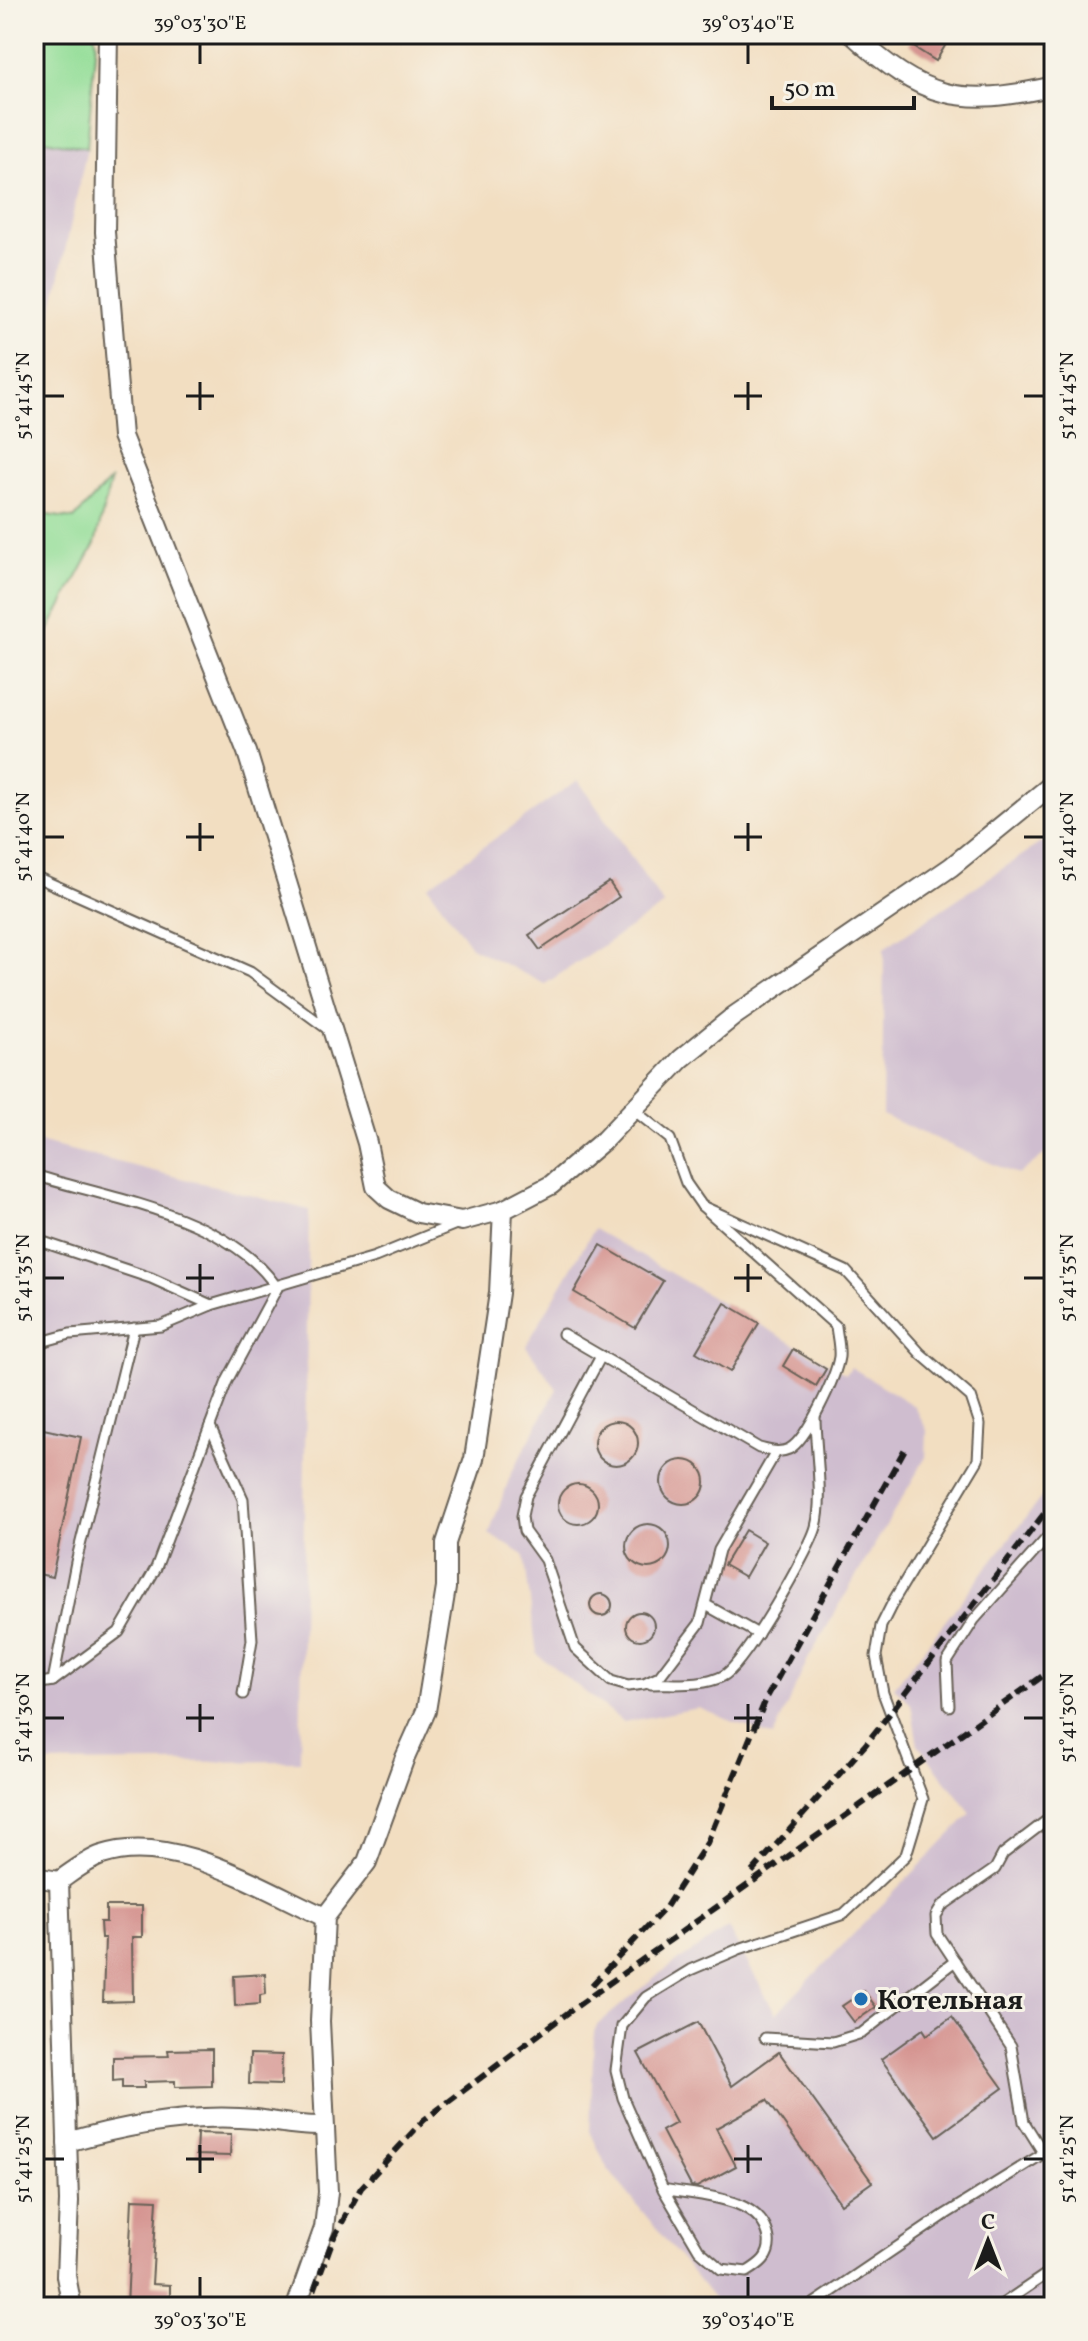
<svg xmlns="http://www.w3.org/2000/svg" width="1088" height="2341" font-family="Vollkorn,serif">
<rect width="100%" height="100%" fill="#f7f3e8"/>
<filter id="ink" filterUnits="userSpaceOnUse"><feTurbulence type="fractalNoise" baseFrequency=".0125" numOctaves="2"/><feDisplacementMap in="SourceGraphic" scale="16" xChannelSelector="R" yChannelSelector="G"/><feConvolveMatrix kernelMatrix="1 2 1 2 8 2 1 2 1" color-interpolation-filters="sRGB"/></filter>
<filter id="wash" filterUnits="userSpaceOnUse"><feTurbulence type="fractalNoise" baseFrequency=".006" numOctaves="4" result="noise"/><feDisplacementMap in="SourceGraphic" scale="32" xChannelSelector="R" yChannelSelector="G"/><feGaussianBlur stdDeviation="1.8" result="paint"/><feColorMatrix in="noise" values="0 0 0 0 0 0 0 0 0 0 0 0 0 0 0 0 0 1.4 0 .05"/><feComposite in="paint" operator="in"/></filter>
<g filter="url(#wash)">
<rect width="100%" height="100%" fill="#f2dec1"/>
<g fill="#cfbdcf">
<path d="M 34,138 L 87,148 L 34,395 Z"/>
<path d="M 578,780 L 664,905 L 545,984 L 472,948 L 428,886 Z"/>
<path d="M 1054,834 L 1054,1147 L 1018,1175 L 882,1115 L 884,948 Z"/>
<path d="M 34,1141 L 309,1210 L 300,1761 L 34,1763 Z"/>
<path d="M 594,1229 L 846,1374 L 851,1367 L 914,1406 L 927,1430 L 926,1457 L 808,1659 L 773,1737 L 698,1708 L 623,1722 L 537,1654 L 524,1555 L 489,1534 L 511,1474 L 557,1389 L 526,1346 Z"/>
<path d="M 1054,1481 L 1054,2307 L 720,2307 L 607,2168 L 590,2131 L 594,2032 L 597,2025 L 656,1976 L 728,1928 L 776,2014 L 971,1813 L 918,1745 L 911,1704 L 894,1687 Z"/>
</g>
<g fill="#94de99" stroke="#587d5a" stroke-width="2">
<path d="M 34,34 L 94,34 L 96,39 L 87,148 L 34,138 Z"/>
<path d="M 111,479 L 95,544 L 34,657 L 34,513 L 74,519 Z"/>
</g>
<g id="blocks">
<g fill="#d59491">
<path d="M 916,34 L 952,34 L 936,61 L 909,44 Z"/>
<path d="M 609,882 L 619,897 L 540,950 L 529,935 Z"/>
<path d="M 601,1245 L 663,1281 L 635,1328 L 574,1292 Z"/>
<path d="M 725,1303 L 759,1323 L 730,1372 L 696,1352 Z"/>
<path d="M 793,1349 L 826,1369 L 816,1386 L 783,1366 Z"/>
<circle cx="616" cy="1443" r="22"/>
<path d="M 34,1427 L 81,1437 L 52,1577 L 34,1573 Z"/>
<circle cx="683" cy="1482" r="22"/>
<circle cx="578" cy="1504" r="20"/>
<circle cx="648" cy="1546" r="22"/>
<path d="M 745,1530 L 765,1542 L 745,1577 L 724,1565 Z"/>
<circle cx="601" cy="1605" r="11"/>
<circle cx="640" cy="1626" r="14"/>
<path d="M 106,1906 L 142,1906 L 142,1937 L 132,1937 L 133,2001 L 103,2002 L 105,1938 L 101,1938 L 100,1922 L 106,1922 Z"/>
<path d="M 265,1974 L 266,1994 L 260,1995 L 260,2004 L 235,2006 L 234,1976 Z"/>
<path d="M 864,1991 L 876,2007 L 854,2022 L 842,2006 Z"/>
<path d="M 952,2017 L 1003,2088 L 937,2136 L 881,2059 L 923,2029 L 927,2035 Z"/>
<path d="M 698,2022 L 732,2086 L 779,2052 L 872,2182 L 841,2204 L 767,2100 L 716,2128 L 736,2166 L 697,2187 L 691,2186 L 662,2131 L 676,2123 L 638,2053 Z"/>
<path d="M 212,2049 L 212,2086 L 175,2087 L 175,2081 L 144,2082 L 144,2088 L 122,2088 L 122,2080 L 113,2081 L 113,2057 L 169,2056 L 168,2050 Z"/>
<path d="M 250,2054 L 282,2055 L 281,2085 L 249,2084 Z"/>
<path d="M 197,2133 L 231,2134 L 230,2156 L 196,2155 Z"/>
<path d="M 132,2199 L 157,2200 L 152,2284 L 170,2285 L 170,2307 L 127,2307 Z"/>
</g>
</g>
</g>
<g filter="url(#ink)">
<use href="#blocks" fill-opacity="0" stroke="#676056" stroke-width="2"/>
<g fill="none" stroke-linecap="round" stroke-linejoin="round">
<g stroke="#676056" stroke-width="13">
<g id="service">
<path d="M 34,876 L 250,972 L 329,1030"/>
<path d="M 34,1175 C 112,1199 230,1216 277,1288"/>
<path d="M 34,1239 L 151,1278 L 211,1305"/>
<path d="M 563,1334 L 759,1448 C 769,1450 778,1454 789,1449 C 807,1440 836,1376 839,1357 C 840,1347 837,1336 836,1326 L 702,1206 L 686,1183 L 670,1139 L 631,1108"/>
<path d="M 34,1344 L 70,1334 L 161,1326 L 211,1305 L 375,1257 L 456,1224"/>
<path d="M 601,1356 L 526,1496 L 522,1516 L 524,1531 L 545,1560 L 575,1648 L 611,1681 L 628,1686 L 644,1684 L 659,1677 L 700,1623 L 719,1550 L 776,1452"/>
<path d="M 210,1426 L 243,1499 L 252,1640 L 243,1694"/>
<path d="M 706,1605 L 758,1634"/>
<path d="M 53,1681 L 76,1562 L 134,1328"/>
<path d="M 34,1684 L 53,1681 L 119,1632 L 156,1568 L 227,1381 L 277,1288"/>
<path d="M 651,1684 C 674,1683 702,1687 723,1676 C 743,1667 810,1550 816,1527 C 824,1497 815,1449 815,1417"/>
<path d="M 949,1706 L 947,1662 L 974,1620 L 1054,1530"/>
<path d="M 765,2038 L 833,2042 L 862,2033 L 955,1961"/>
<path d="M 1044,2154 L 1024,2122 L 1011,2046 L 937,1934 L 936,1916 L 942,1906 L 995,1869 L 1003,1854 L 1054,1815"/>
<path d="M 663,2189 C 697,2196 762,2195 769,2239 C 771,2257 760,2264 747,2272 L 721,2269 L 699,2250 L 663,2189 L 623,2098 L 616,2070 L 622,2026 L 646,1997 L 690,1970 L 739,1949 L 844,1914 L 906,1855 L 923,1799 L 883,1693 L 876,1656 L 881,1626 L 895,1598 L 978,1460 L 980,1424 L 971,1397 L 921,1354 L 846,1271 L 702,1206"/>
<path d="M 809,2307 L 946,2214 L 1054,2147"/>
<path d="M 998,2307 L 1054,2269"/>
</g>
</g>
<g stroke="#676056" stroke-width="22">
<g id="minor">
<path d="M 108,34 L 105,232 L 122,436 L 247,752 L 367,1143 L 376,1187 L 389,1199 L 418,1213 L 462,1221 L 503,1210"/>
<path d="M 852,34 C 923,99 960,108 1054,86"/>
<path d="M 34,1877 L 59,1881 C 72,1872 87,1860 102,1855 C 172,1831 262,1889 325,1917"/>
<path d="M 59,1881 L 69,2201 L 66,2276 L 72,2307"/>
<path d="M 67,2142 C 126,2125 194,2113 256,2119 C 280,2122 300,2127 324,2126"/>
<path d="M 296,2307 L 324,2228 L 328,2192 L 320,2021 L 325,1917 L 367,1862 L 404,1760 L 426,1711 L 446,1588 L 446,1543 L 474,1459 L 499,1293 L 503,1210 L 551,1185 L 604,1140 L 681,1059 L 734,1016 L 951,867 L 1054,783"/>
</g>
</g>
<use href="#service" stroke="#fff" stroke-width="9"/>
<use href="#minor" stroke="#fff" stroke-width="18"/>
<g stroke="#1c1c1c" stroke-width="6" stroke-dasharray="12 6" stroke-linecap="butt">
<path d="M 752,1872 L 866,1744 L 1054,1501"/>
<path d="M 592,1985 L 666,1907 L 707,1843 L 766,1699 L 906,1447"/>
<path d="M 308,2307 L 333,2239 L 361,2188 L 424,2120 L 577,2006 L 1054,1668"/>
</g>
</g>
</g>
<path fill="none" stroke="#1c1c1c" stroke-width="3" d="M 200,44 L 200,64M 748,44 L 748,64M 200,382 L 200,410M 748,382 L 748,410M 44,396 L 64,396M 186,396 L 214,396M 734,396 L 762,396M 1024,396 L 1044,396M 200,823 L 200,851M 748,823 L 748,851M 44,837 L 64,837M 186,837 L 214,837M 734,837 L 762,837M 1024,837 L 1044,837M 200,1264 L 200,1292M 748,1264 L 748,1292M 44,1278 L 64,1278M 186,1278 L 214,1278M 734,1278 L 762,1278M 1024,1278 L 1044,1278M 200,1704 L 200,1732M 748,1704 L 748,1732M 44,1718 L 64,1718M 186,1718 L 214,1718M 734,1718 L 762,1718M 1024,1718 L 1044,1718M 200,2145 L 200,2173M 748,2145 L 748,2173M 44,2159 L 64,2159M 186,2159 L 214,2159M 734,2159 L 762,2159M 1024,2159 L 1044,2159M 200,2277 L 200,2297M 748,2277 L 748,2297"/>
<circle fill="#1f6fb2" stroke="#f7f3e8" stroke-width="3" cx="861" cy="1999" r="8"/>
<g text-anchor="middle" stroke-width="6" stroke-linejoin="round" paint-order="stroke">
<g font-size="28" font-weight="bold" fill="#1c1c1c" stroke="#f7f3e8" text-anchor="start">
<text x="877" y="2009">Котельная</text>
</g>
</g>
<rect width="1088" height="2341" fill="none" stroke="#f7f3e8" stroke-width="88"/>
<g transform="translate(988 2241)" stroke="#f7f3e8" stroke-width="6" paint-order="stroke">
<path d="M0-6L14 30L0 20L-14 30Z" fill="#1c1c1c"/>
<text y="-12" font-size="22" font-weight="bold" text-anchor="middle" fill="#1c1c1c">С</text>
</g>
<path d="M772 96v12h142v-12" fill="none" stroke="#1c1c1c" stroke-width="4"/>
<text x="784" y="96" font-size="24" fill="#1c1c1c" stroke="#f7f3e8" stroke-width="6" paint-order="stroke">50 m</text>
<rect x="44" y="44" width="1000" height="2253" fill="none" stroke="#1c1c1c" stroke-width="3"/>
<g font-size="20" text-anchor="middle" fill="#1c1c1c">
<text x="200" y="29">39°03'30"E</text>
<text x="748" y="29">39°03'40"E</text>
<text transform="translate(22 396) rotate(-90)" y="7">51°41'45"N</text>
<text transform="translate(1066 396) rotate(-90)" y="7">51°41'45"N</text>
<text transform="translate(22 837) rotate(-90)" y="7">51°41'40"N</text>
<text transform="translate(1066 837) rotate(-90)" y="7">51°41'40"N</text>
<text transform="translate(22 1278) rotate(-90)" y="7">51°41'35"N</text>
<text transform="translate(1066 1278) rotate(-90)" y="7">51°41'35"N</text>
<text transform="translate(22 1718) rotate(-90)" y="7">51°41'30"N</text>
<text transform="translate(1066 1718) rotate(-90)" y="7">51°41'30"N</text>
<text transform="translate(22 2159) rotate(-90)" y="7">51°41'25"N</text>
<text transform="translate(1066 2159) rotate(-90)" y="7">51°41'25"N</text>
<text x="200" y="2326">39°03'30"E</text>
<text x="748" y="2326">39°03'40"E</text>
</g>
</svg>
